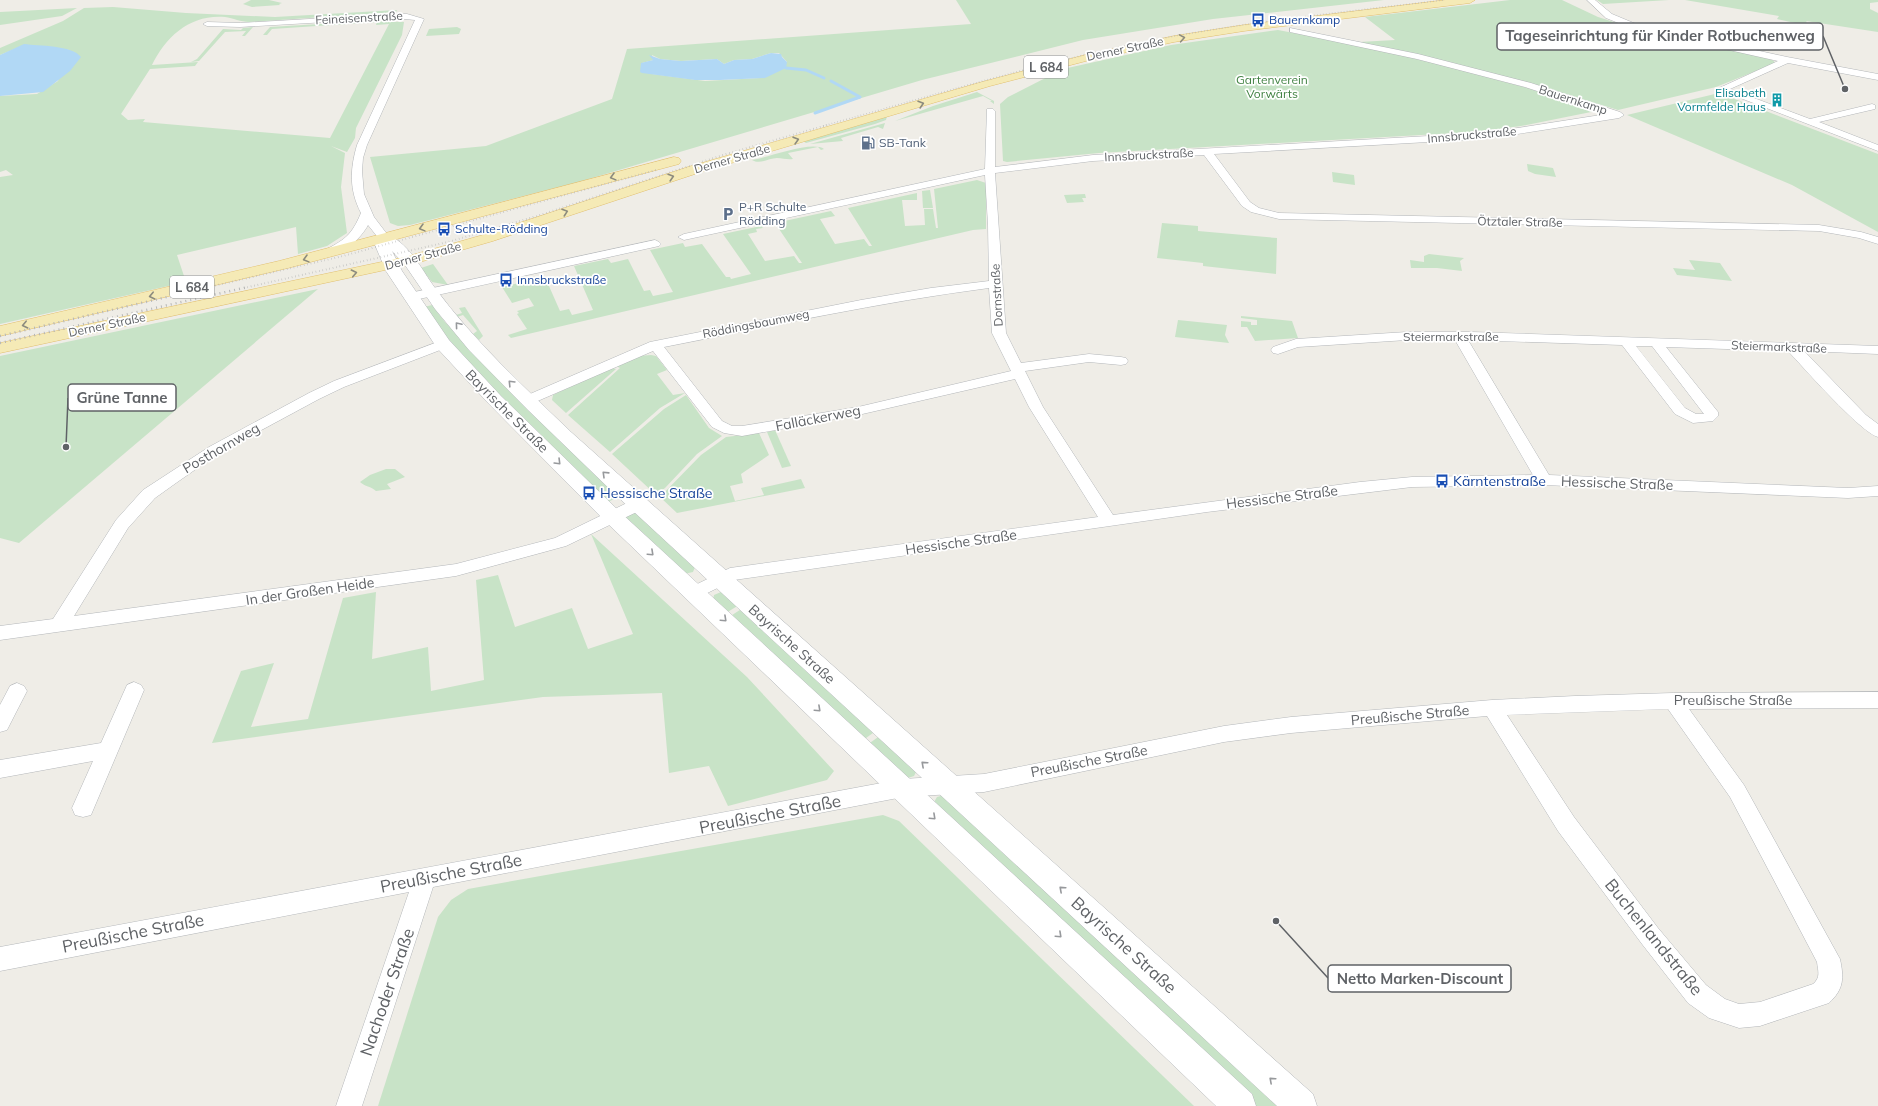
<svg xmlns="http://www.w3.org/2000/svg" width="1878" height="1106" font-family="Mulish,sans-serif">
<rect width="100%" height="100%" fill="#efede7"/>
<g fill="#c8e3c7" fill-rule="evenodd">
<path d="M 251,0 L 269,0 L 282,3 L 279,4 L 280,5 L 252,7 L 243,4 Z"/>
<path d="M 956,0 L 1384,0 L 1213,19 L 1083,40 L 922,80 L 582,181 L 410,225 L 398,226 L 390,223 L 370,157 L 486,146 L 612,99 L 627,49 L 971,24 ZM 771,53 L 779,53 L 787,62 L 760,78 L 705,81 L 652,74 L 642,63 L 653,60 L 652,55 L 660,59 L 681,61 L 717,59 L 724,64 L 734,60 L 752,59 Z"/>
<path d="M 1510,0 L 1562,0 L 1598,17 L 1617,23 L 1771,59 L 1776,63 L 1716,87 L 1618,110 L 1533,84 L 1359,42 L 1395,40 L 1365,17 Z"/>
<path d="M 1597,0 L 1669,0 L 1603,4 Z"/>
<path d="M 1685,0 L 1878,0 L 1878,2 L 1870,3 L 1870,9 L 1878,13 L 1878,32 L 1806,21 L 1807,22 L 1804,25 L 1777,19 L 1779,16 Z"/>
<path d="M 113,7 L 186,13 L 275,17 L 397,10 L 396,12 L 249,22 C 241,22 233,18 225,17 C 191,14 166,36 152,65 L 198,62 L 195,66 L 150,69 L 121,114 L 128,120 L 145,119 L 143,122 L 330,138 L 389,24 L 376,25 L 377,22 L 272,29 L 267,35 L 263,35 L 270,27 L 370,21 L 404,22 L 402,35 L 356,128 L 355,138 L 347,152 L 331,146 L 345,153 L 341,187 L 347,233 L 327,246 L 298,254 L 296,227 L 177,255 L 186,282 L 0,324 L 0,177 L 13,175 L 6,170 L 0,172 L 0,96 L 37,94 L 58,81 L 70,50 L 24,45 L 0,55 L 0,48 L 63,21 L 84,8 Z"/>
<path d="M 77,8 L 62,16 L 0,25 L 0,12 Z"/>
<path d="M 253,27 L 245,36 L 242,36 L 246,31 L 225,32 L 199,61 L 191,62 L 197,59 L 223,29 L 241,30 L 243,28 Z"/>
<path d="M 457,27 L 461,29 L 459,34 L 426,36 L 429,29 Z"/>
<path d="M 1278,30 L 1367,47 L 1441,65 L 1528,88 L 1596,111 L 1521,126 L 1475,132 L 1099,153 L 1007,162 L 1003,161 L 1000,104 L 1008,97 L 1063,69 L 1171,45 Z"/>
<path d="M 977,92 L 994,101 L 994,104 L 990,101 L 992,101 L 983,96 L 895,121 L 933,106 Z"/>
<path d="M 1719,93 L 1878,154 L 1878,232 L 1792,185 L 1627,115 Z"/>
<path d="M 887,116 L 886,120 L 875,124 L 806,143 L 803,141 Z"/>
<path d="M 885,123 L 883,129 L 878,127 L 841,138 L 843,141 L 810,144 Z"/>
<path d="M 818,147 L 788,153 L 793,159 C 787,160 783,158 777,158 C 769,158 760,165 752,160 C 767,158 812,140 824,149 L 821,150 Z"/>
<path d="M 1527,164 L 1553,168 L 1556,177 L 1535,174 L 1528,171 Z"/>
<path d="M 1332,172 L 1354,175 L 1355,185 L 1333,182 Z"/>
<path d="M 977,180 L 986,183 L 986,229 L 973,230 L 511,338 L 508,335 L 527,329 L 517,314 L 519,313 L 517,311 L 534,306 L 529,298 L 512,303 L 502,287 L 545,277 L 560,311 L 569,309 L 572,315 L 593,310 L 574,266 L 608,259 L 611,263 L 628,259 L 644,291 L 650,290 L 653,296 L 673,292 L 650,250 L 683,243 L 685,247 L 702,244 L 726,277 L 730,277 L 731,279 L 751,274 L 723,234 L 761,226 L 763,228 L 756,229 L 757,232 L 748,234 L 765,261 L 794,256 L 799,263 L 802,263 L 775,223 L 831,211 L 835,216 L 820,219 L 835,244 L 864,239 L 869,246 L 872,246 L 848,208 L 917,193 L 917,200 L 902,200 L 905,226 L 925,225 L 924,209 L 933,209 L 936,228 L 938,228 L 934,189 Z"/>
<path d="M 930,190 L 933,208 L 923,208 L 922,191 Z"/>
<path d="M 1085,194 L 1086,198 L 1082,198 L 1084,202 L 1067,203 L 1064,195 Z"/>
<path d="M 1162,223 L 1198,226 L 1198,231 L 1277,238 L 1276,274 L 1203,266 L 1203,263 L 1157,258 Z"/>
<path d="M 1429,254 L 1464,258 L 1460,261 L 1462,271 L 1437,268 L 1411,268 L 1410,260 L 1424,262 L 1424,256 Z"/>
<path d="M 1689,260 L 1720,263 L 1732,281 L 1677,275 L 1673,268 L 1695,270 Z"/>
<path d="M 433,264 L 448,285 L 432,282 L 421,268 Z"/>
<path d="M 318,289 L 19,543 L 0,538 L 0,356 Z"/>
<path d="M 432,305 L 445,322 L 500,380 L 620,496 L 606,503 L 454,351 L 424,307 Z"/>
<path d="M 465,307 L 483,336 L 479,340 L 473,334 L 477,331 L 463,315 L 457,317 L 456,315 L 462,313 L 459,308 Z"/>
<path d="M 1241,316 L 1292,321 L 1298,338 L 1255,341 L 1247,327 L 1241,327 L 1241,321 L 1251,322 L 1251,325 L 1257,325 L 1257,320 L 1241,318 Z"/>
<path d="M 1178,320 L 1227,325 L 1225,335 L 1229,343 L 1175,337 Z"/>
<path d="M 651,355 L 656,356 L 667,370 L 657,374 L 673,395 L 685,393 L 660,408 L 610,452 L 568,415 L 620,368 L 616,366 L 638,356 Z"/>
<path d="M 612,368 L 616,369 L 566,413 L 552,400 L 553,395 L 559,392 Z"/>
<path d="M 686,395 L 709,428 L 722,436 L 697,454 L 665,488 L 656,495 L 612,454 L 664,409 Z"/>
<path d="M 775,430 L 791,466 L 782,468 L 767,432 Z"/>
<path d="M 759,433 L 769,455 L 741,474 L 743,483 L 730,486 L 735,501 L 764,495 L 761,488 L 801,479 L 805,488 L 677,513 L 660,497 L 701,455 L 726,437 Z"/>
<path d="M 386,469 L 395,469 L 405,477 L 387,484 L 391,489 L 376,491 C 371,486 365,487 360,482 L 370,475 Z"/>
<path d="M 636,512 L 695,567 L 693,572 L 684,574 L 624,518 L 626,515 Z"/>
<path d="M 591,534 L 747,677 L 834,771 L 827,780 L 728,806 L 709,766 L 669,773 L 662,693 L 543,697 L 212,743 L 241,671 L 274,663 L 251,727 L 308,719 L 343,598 L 376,592 L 372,659 L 428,647 L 431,691 L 484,680 L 476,580 L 498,575 L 515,627 L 572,608 L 588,649 L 633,634 Z"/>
<path d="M 721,592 L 739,605 L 726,613 L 713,600 L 714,595 Z"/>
<path d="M 743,608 L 877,730 L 862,741 L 729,617 Z"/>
<path d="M 881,735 L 917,770 L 914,776 L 908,778 L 867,745 Z"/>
<path d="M 944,795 L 1287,1106 L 1253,1106 L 934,802 L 937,797 Z"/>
<path d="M 883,815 L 899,821 L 1194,1106 L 378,1106 L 438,917 L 451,900 L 468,889 Z"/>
</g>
<g fill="#b1d8f5">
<path d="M 24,44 C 39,46 72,45 81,57 L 70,71 L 43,92 L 0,96 L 0,55 Z"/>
<path d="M 771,53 L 781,54 L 782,57 L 787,62 L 786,68 L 765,78 L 720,80 L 695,80 L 642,73 L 640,72 L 641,63 L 653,60 L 649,55 L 660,59 L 681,61 L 717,59 L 724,64 L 734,60 L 752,59 Z"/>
</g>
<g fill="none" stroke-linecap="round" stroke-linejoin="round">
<g stroke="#b1d8f5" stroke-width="3">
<path d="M 786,68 L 806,70 L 824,78"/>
<path d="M 815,113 L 860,97 L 831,81"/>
</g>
<g stroke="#b4b7ba" stroke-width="1">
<g id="minor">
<path d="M 1587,0 L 1595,0 L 1612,14 L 1636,24 L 1787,57 L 1878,74 L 1878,80 L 1788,63 L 1730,89 L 1810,119 L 1872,104 L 1875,105 L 1875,109 L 1819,122 L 1878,145 L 1878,151 L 1717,89 L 1778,61 L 1631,28 L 1606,18 Z"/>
<path d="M 395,14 L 407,14 L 424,19 L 367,145 L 363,158 L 362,171 L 364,194 L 374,217 L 390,238 L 384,241 L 380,240 L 368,225 C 362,237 341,258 327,255 L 325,252 L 327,249 C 346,239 352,234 361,213 C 349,190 350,169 357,145 L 415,20 L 395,18 L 240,27 L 207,26 L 203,24 L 207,22 L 240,23 Z"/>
<path d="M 1290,28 L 1418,54 L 1531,83 L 1620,112 L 1624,115 L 1619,118 L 1511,135 L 1464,140 L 1214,154 L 1250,202 L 1259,208 L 1279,213 L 1819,225 L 1861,232 L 1878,237 L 1878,244 L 1859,238 L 1819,231 L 1279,219 L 1251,212 L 1242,206 L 1204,155 L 1093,161 L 995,173 L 1006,333 L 1021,363 L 1089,354 L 1121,357 L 1126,358 L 1128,361 L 1126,364 L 1121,365 L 1089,362 L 1025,371 L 1043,407 L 1113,515 L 1360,482 L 1412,477 L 1533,475 L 1455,340 L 1407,340 L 1298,347 L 1278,354 L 1273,353 L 1271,350 L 1273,347 L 1296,339 L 1407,332 L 1472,332 L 1878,346 L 1878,354 L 1804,351 L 1866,415 L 1878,424 L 1878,437 C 1860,432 1804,368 1788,351 L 1666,347 L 1718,412 L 1718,416 L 1713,421 L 1693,423 L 1675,414 L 1622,345 L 1468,340 L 1549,475 L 1848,488 L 1878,486 L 1878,496 L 1848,498 L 1544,485 L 1412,487 L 1207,512 L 734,580 L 695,599 L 689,598 L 686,593 L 689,588 L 730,568 L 1098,517 L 1029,407 L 1015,379 L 858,415 L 742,436 L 724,433 L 712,427 L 653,351 L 533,403 L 523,403 L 521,400 L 523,397 L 650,342 L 861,300 L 931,288 L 989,281 L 988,225 L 985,175 L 684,240 L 678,237 L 684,234 L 985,169 L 987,109 L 993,109 L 995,111 L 995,167 L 1093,155 L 1464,134 L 1511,129 L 1607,114 L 1525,87 L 1417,59 L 1290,32 ZM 989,288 L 992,333 L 1011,371 L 858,407 L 742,426 L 732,426 L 722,421 L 664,347 C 772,326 880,302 989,288 ZM 1636,346 L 1652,346 L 1704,414 L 1696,414 L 1685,408 Z"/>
<path d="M 655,240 L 659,242 L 661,244 L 659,246 L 410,301 L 404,297 L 410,293 Z"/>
<path d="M 443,340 L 448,341 L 450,344 L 448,347 L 344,387 L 319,399 L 219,453 L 176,483 L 155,498 L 128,528 L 74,616 L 456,564 L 555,538 L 631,501 L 637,500 L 643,501 L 645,505 L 643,509 L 566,546 L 456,576 L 0,640 L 0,626 L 53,619 L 116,520 L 143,490 L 209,447 L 309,393 L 334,381 Z"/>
<path d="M 134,682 L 141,685 L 144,690 L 91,815 L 83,817 L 75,815 L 72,808 L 93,761 L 0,778 L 0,760 L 101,743 L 127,685 Z"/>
<path d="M 17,683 L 24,686 L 27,691 L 7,730 L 0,732 L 0,705 L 10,686 Z"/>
<path d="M 1878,692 L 1878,708 L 1689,709 L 1744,785 L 1840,959 C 1844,978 1844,989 1829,1003 L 1760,1026 L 1739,1028 L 1709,1018 L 1688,1003 L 1642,944 L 1558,831 L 1487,716 L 1291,733 L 1224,742 L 984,792 L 903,797 L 433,887 L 362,1106 L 336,1106 L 409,892 L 0,971 L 0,947 L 903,779 L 984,774 L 1224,726 L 1291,717 L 1492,700 L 1575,696 L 1673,693 ZM 1668,709 L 1730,797 L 1817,962 C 1818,971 1821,977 1813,984 L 1760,1002 L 1739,1004 L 1725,999 L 1706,985 L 1658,928 L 1574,817 L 1507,715 Z"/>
</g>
</g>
<g stroke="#b4b7ba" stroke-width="1">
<path id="tertiary" d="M 384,234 C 408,240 421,269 435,288 C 474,341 524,387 571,432 L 1313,1094 L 1317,1106 L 1277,1106 L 619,498 L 528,410 L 469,350 L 435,309 L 405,265 L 392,251 L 402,271 L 449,340 L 501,396 L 620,512 L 1252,1094 L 1256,1106 L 1216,1106 L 606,522 L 489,404 L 437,348 L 386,271 L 375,245 L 379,235 Z"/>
</g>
<g stroke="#e1bf6f" stroke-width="1">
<g id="primary">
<path d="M 1446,0 L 1475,0 L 1470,3 L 1244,31 L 1174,42 L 1086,61 L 990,86 L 698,173 L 493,241 L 413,264 L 0,353 L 0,343 L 405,257 L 483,235 L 688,167 L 982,82 L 1085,55 L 1174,36 L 1244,25 Z"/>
<path d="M 674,157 L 679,158 L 681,161 L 679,164 L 288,268 L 0,336 L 0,326 L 279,261 Z"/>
</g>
</g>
<use href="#minor" fill="#fff" fill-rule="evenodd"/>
<use href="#tertiary" fill="#fff" fill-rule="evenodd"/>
<use href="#primary" fill="#f5eab6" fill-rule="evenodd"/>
<path stroke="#b5b6b6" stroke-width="1.5" stroke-dasharray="0.5 2.5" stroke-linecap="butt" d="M 823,126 C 930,96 1035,64 1144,42 C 1243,22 1344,12 1444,0"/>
<g stroke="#b5b6b6" stroke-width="2" stroke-dasharray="0.5 3" stroke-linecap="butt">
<path d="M 205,288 L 343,256 L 656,170"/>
<path d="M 244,288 L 448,242 L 537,216 L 723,155 L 827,125"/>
</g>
<g stroke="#b5b6b6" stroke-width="2.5" stroke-dasharray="1 4" stroke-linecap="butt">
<path d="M 0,336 L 210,287"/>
<path d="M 0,343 L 248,287"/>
</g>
</g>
<defs><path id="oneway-chevron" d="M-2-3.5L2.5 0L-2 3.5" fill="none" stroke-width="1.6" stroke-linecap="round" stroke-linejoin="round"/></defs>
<g stroke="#8c8b7e">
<use href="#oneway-chevron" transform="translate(1182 38) rotate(-10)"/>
<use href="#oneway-chevron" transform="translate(921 104) rotate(-17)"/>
<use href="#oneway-chevron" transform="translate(796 140) rotate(-16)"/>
<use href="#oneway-chevron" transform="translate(613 177) rotate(165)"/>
<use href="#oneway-chevron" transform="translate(671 177) rotate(-17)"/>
<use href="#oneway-chevron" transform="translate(565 212) rotate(-19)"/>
<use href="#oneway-chevron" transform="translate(422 228) rotate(165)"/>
<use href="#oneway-chevron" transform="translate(306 259) rotate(165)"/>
<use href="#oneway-chevron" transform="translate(354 273) rotate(-12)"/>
<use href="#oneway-chevron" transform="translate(152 296) rotate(167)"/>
<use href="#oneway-chevron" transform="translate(25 325) rotate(167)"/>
</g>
<g stroke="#97999c">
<use href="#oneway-chevron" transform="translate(458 325) rotate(-130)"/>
<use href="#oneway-chevron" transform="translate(511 383) rotate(-134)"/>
<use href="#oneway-chevron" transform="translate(558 462) rotate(45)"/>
<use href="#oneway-chevron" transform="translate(605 474) rotate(-136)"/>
<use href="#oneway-chevron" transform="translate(651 553) rotate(43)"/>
<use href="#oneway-chevron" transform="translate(724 619) rotate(43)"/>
<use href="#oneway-chevron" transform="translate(818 709) rotate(43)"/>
<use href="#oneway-chevron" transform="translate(924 764) rotate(-138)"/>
<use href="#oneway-chevron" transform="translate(933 817) rotate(43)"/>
<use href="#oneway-chevron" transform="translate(1062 889) rotate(-138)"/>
<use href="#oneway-chevron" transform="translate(1059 935) rotate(43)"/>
<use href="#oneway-chevron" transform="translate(1272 1080) rotate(-138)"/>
</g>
<defs>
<g id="bus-bare" transform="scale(1.08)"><path d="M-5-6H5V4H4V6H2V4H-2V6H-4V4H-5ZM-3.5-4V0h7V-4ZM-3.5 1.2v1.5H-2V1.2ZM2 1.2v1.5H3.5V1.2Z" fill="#1a4fb4" stroke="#fff" stroke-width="2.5" paint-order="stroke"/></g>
<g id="building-bare" transform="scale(1.08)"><path d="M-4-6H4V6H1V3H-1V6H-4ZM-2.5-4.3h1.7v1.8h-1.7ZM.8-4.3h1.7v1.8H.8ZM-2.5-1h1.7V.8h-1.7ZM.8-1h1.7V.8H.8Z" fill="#0f9aa8" stroke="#fff" stroke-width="2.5" paint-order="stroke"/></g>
<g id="fuel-bare" transform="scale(1.08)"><path d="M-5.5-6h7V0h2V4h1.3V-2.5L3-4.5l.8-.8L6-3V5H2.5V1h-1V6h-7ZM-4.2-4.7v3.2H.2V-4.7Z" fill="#5c6f8a" stroke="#fff" stroke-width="2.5" paint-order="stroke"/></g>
<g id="parking-bare" transform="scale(1.08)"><path d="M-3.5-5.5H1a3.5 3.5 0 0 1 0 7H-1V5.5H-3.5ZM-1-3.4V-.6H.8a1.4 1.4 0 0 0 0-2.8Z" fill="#5c6f8a" stroke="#fff" stroke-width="2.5" paint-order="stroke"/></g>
</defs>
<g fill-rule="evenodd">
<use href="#bus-bare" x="1258" y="20"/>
<use href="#building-bare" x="1777" y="100"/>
<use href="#fuel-bare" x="868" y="143"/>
<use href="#parking-bare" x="728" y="214"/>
<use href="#bus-bare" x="444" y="229"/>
<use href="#bus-bare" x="506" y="280"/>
<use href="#bus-bare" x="1442" y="481"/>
<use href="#bus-bare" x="589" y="493"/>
</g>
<g text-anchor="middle" stroke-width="3.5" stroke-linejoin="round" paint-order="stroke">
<g font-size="12" fill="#5f6266" stroke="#fff">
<text transform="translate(359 18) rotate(-3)" y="4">Feineisenstraße</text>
<text transform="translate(1125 49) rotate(-12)" y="4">Derner Straße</text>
<text transform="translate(1573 100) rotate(18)" y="4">Bauernkamp</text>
<text transform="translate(1472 135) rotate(-5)" y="4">Innsbruckstraße</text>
<text transform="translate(1149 155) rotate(-3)" y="4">Innsbruckstraße</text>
<text transform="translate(732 159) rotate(-16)" y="4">Derner Straße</text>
<text transform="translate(1520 222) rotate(1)" y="4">Ötztaler Straße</text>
<text transform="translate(423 256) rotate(-15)" y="4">Derner Straße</text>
<text transform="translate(997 295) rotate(-93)" y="4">Dornstraße</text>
<text transform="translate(756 324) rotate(-11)" y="4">Röddingsbaumweg</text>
<text transform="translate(107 325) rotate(-12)" y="4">Derner Straße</text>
<text x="1451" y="341">Steiermarkstraße</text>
<text transform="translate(1779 347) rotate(2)" y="4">Steiermarkstraße</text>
</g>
<g font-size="12" fill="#164399" stroke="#fff" text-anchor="start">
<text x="1269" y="24">Bauernkamp</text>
<text x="455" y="233">Schulte-Rödding</text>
<text x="517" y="284">Innsbruckstraße</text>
</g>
<g font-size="12" fill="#418243" stroke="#fff">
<text x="1272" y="84">Gartenverein<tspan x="1272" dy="14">Vorwärts</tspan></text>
</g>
<g font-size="12" fill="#0d838f" stroke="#fff" text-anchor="end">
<text x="1766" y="97">Elisabeth<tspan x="1766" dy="14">Vormfelde Haus</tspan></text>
</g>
<g font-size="12" fill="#4e5e75" stroke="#fff" text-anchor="start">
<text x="879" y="147">SB-Tank</text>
<text x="739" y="211">P+R Schulte<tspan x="739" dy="14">Rödding</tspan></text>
</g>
<g fill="#fff" stroke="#8f9194" stroke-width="1">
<rect x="1024" y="56" width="44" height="22" rx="3"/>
<rect x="170" y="276" width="44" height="22" rx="3"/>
</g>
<g font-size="13" font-weight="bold" fill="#5f6266">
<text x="1046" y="72">L 684</text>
<text x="192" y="292">L 684</text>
</g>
<g font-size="14" fill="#5f6266" stroke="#fff">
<text transform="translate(507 411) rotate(45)" y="5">Bayrische Straße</text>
<text transform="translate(818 418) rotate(-11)" y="5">Falläckerweg</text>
<text transform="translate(221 448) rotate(-30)" y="5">Posthornweg</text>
<text transform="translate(1617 483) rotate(2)" y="5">Hessische Straße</text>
<text transform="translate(1282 497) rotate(-7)" y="5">Hessische Straße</text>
<text transform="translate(961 542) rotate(-8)" y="5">Hessische Straße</text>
<text transform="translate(310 591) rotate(-8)" y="5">In der Großen Heide</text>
<text transform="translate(792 644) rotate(42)" y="5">Bayrische Straße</text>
<text x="1733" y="705">Preußische Straße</text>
<text transform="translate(1410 715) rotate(-5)" y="5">Preußische Straße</text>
<text transform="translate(1089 761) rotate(-11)" y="5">Preußische Straße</text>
</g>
<g font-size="14" fill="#164399" stroke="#fff" text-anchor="start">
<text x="1453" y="486">Kärntenstraße</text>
<text x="600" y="498">Hessische Straße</text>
</g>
<g font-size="17" fill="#5f6266" stroke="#fff">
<text transform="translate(770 814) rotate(-11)" y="6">Preußische Straße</text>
<text transform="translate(451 873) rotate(-11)" y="6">Preußische Straße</text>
<text transform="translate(133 933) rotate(-11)" y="6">Preußische Straße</text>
<text transform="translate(1654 937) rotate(51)" y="6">Buchenlandstraße</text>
<text transform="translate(1124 945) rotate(42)" y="6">Bayrische Straße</text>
<text transform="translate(387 992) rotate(-71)" y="6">Nachoder Straße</text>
</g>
</g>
<path fill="none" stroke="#5f6266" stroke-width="1.5" d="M1845 89L1823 36M66 447L68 398M1276 921L1328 978"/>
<g fill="#5f6266" stroke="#fff" stroke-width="1.5">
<circle cx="1845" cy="89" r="4"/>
<circle cx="66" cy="447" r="4"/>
<circle cx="1276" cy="921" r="4"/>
</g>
<g fill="#fff" stroke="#5f6266" stroke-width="1.5">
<rect x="1497" y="23" width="326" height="27" rx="4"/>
<rect x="68" y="384" width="108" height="27" rx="4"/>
<rect x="1328" y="965" width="183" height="27" rx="4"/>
</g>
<g font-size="15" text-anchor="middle" font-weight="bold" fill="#5f6266">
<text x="1660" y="41">Tageseinrichtung für Kinder Rotbuchenweg</text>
<text x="122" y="403">Grüne Tanne</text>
<text x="1420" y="984">Netto Marken-Discount</text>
</g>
</svg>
